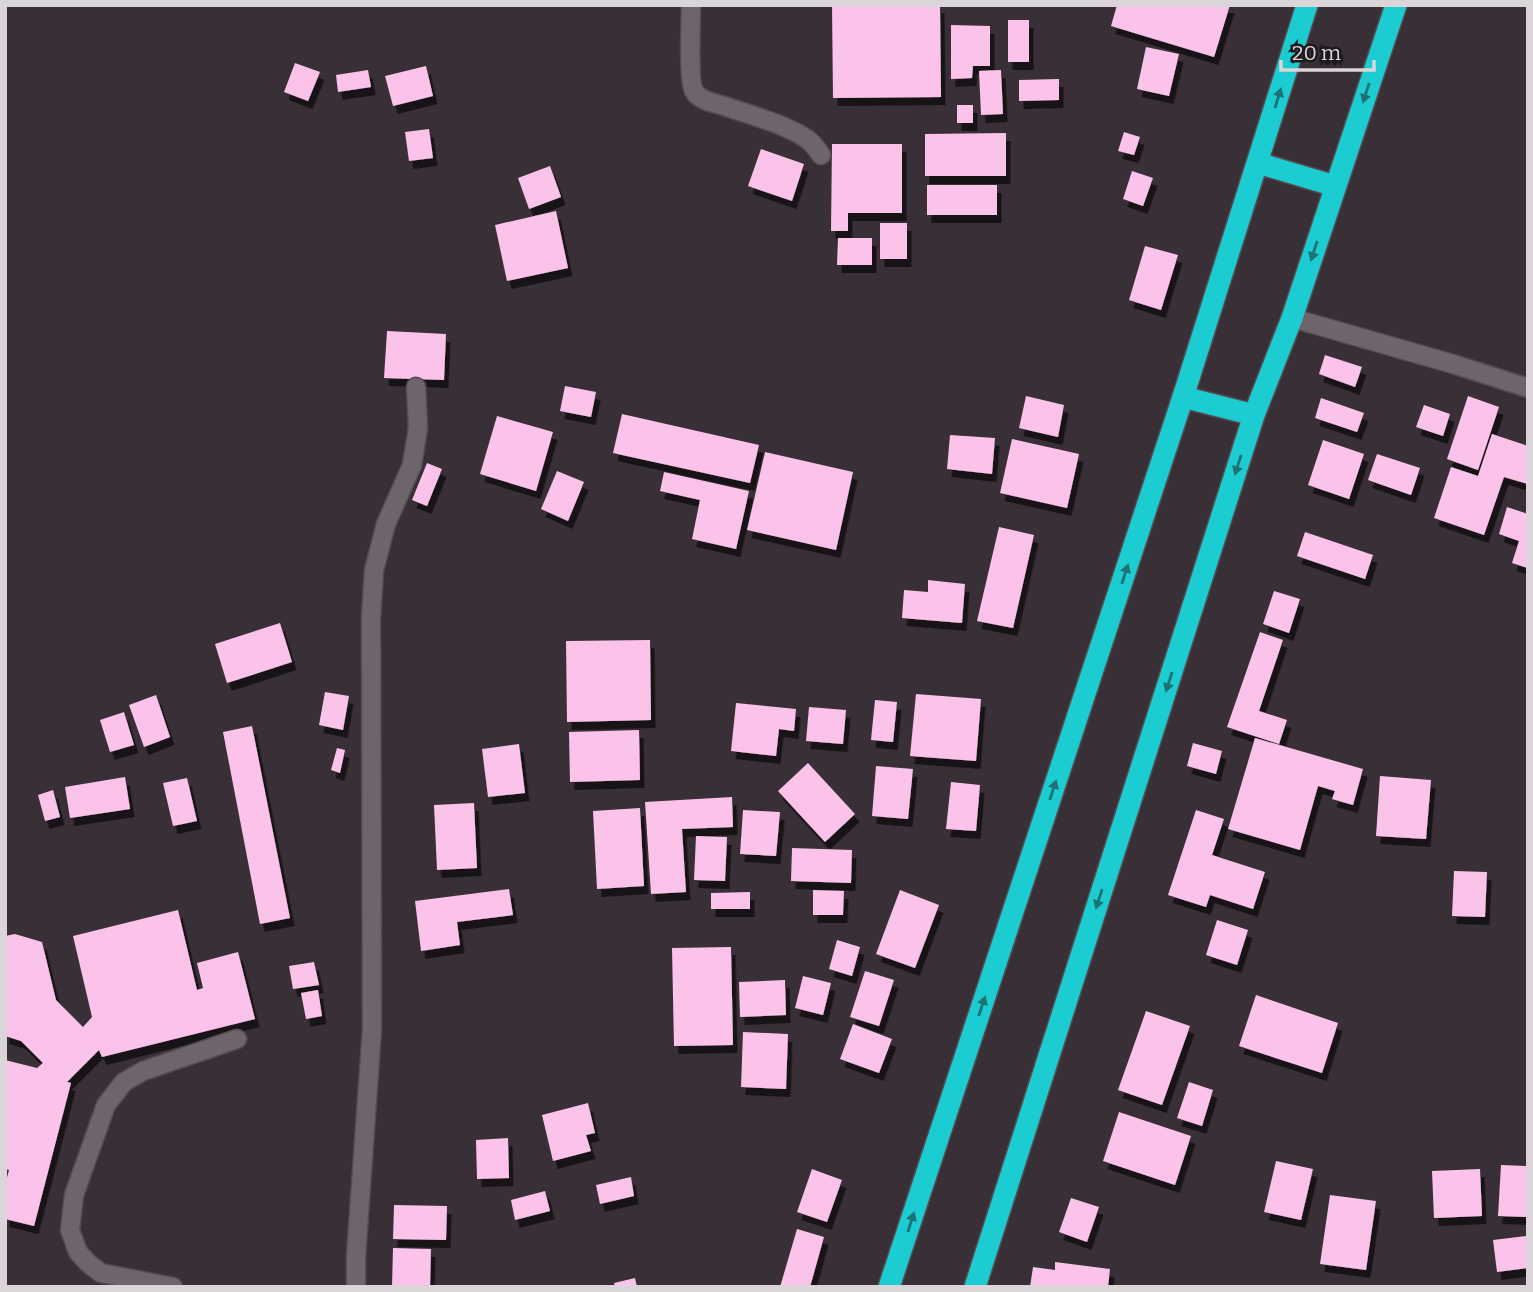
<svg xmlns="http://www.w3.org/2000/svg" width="1533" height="1292" font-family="Bitter,serif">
<defs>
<filter id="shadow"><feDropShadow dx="4.5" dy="8" stdDeviation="0" flood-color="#0009"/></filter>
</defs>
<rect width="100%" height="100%" fill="#392f36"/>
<g fill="#fcc3ea" filter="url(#shadow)">
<path d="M 832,5 L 940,5 L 941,97 L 833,98 Z"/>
<path d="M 1117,5 L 1230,5 L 1214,57 L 1111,26 Z"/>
<rect x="1008" y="20" width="21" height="42"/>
<path d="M 951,25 L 990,26 L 990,66 L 973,66 L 972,78 L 951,79 Z"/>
<path d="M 1146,47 L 1179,54 L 1169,96 L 1137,89 Z"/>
<path d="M 295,63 L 320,72 L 308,101 L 284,92 Z"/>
<path d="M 426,66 L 433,96 L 393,106 L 385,76 Z"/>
<path d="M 368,70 L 371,87 L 338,92 L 336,75 Z"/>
<path d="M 1001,70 L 1003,114 L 981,115 L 979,71 Z"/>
<path d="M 1059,79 L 1059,100 L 1019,101 L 1019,80 Z"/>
<rect x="957" y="105" width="16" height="18"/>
<path d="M 429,129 L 433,158 L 409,161 L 405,132 Z"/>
<path d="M 1124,132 L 1140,137 L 1134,155 L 1118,151 Z"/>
<path d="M 1006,133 L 1006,176 L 925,176 L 925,134 Z"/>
<path d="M 832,144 L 902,144 L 902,213 L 848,213 L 848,231 L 831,231 Z"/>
<path d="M 761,149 L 804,164 L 792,201 L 748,186 Z"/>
<path d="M 550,166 L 561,197 L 529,209 L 518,178 Z"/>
<path d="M 1132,171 L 1153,178 L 1143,206 L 1123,199 Z"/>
<rect x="927" y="185" width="70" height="30"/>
<path d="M 556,211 L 568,268 L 507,281 L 495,225 Z"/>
<rect x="880" y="223" width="27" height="36"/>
<path d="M 838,238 L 872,238 L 872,265 L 837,265 Z"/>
<path d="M 1145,246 L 1178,255 L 1161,310 L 1129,300 Z"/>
<path d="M 387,331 L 446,334 L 444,380 L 384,378 Z"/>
<path d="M 1325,355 L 1362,367 L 1355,387 L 1319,374 Z"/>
<path d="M 565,386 L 596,392 L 591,417 L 560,411 Z"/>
<path d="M 1026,396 L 1064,405 L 1058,437 L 1019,428 Z"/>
<path d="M 1468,396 L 1499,407 L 1478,470 L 1447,459 Z"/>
<path d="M 1321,398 L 1364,413 L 1357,432 L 1315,418 Z"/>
<path d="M 1424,405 L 1450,414 L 1443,436 L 1416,427 Z"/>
<path d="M 622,414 L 759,445 L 750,483 L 613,453 Z"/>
<path d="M 497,416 L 553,432 L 536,491 L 480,474 Z"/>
<path d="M 1492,434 L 1528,446 L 1528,484 L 1504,477 L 1484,535 L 1434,518 L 1451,467 L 1478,476 Z"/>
<path d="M 950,435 L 995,438 L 992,474 L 947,469 Z"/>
<path d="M 1012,439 L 1079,454 L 1067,508 L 1000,493 Z"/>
<path d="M 1323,440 L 1364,454 L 1349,499 L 1308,485 Z"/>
<path d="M 765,452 L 853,472 L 836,550 L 747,530 Z"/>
<path d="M 1377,454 L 1420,468 L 1411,495 L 1368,480 Z"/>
<path d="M 427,463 L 442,469 L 427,506 L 412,500 Z"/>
<path d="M 557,471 L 584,482 L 568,521 L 541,509 Z"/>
<path d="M 664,472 L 749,491 L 736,549 L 692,539 L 700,500 L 660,491 Z"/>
<path d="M 1507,507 L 1528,514 L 1528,568 L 1512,563 L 1519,541 L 1499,534 Z"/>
<path d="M 999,527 L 1034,535 L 1013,628 L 977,621 Z"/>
<path d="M 1305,532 L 1373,555 L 1365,579 L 1297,556 Z"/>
<path d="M 928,580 L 965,584 L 962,623 L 902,618 L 904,590 L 928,592 Z"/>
<path d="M 1274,591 L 1300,599 L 1289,633 L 1263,624 Z"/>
<path d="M 280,623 L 292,662 L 227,683 L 215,644 Z"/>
<path d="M 1260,632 L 1283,640 L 1259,711 L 1287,720 L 1279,744 L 1227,727 Z"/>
<path d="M 650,640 L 651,720 L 567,722 L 566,641 Z"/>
<path d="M 325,692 L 349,696 L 343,730 L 319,725 Z"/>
<path d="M 916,694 L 981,699 L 976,761 L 910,756 Z"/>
<path d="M 156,695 L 170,737 L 144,747 L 129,705 Z"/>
<path d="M 875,700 L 897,702 L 893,742 L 871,740 Z"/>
<path d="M 736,703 L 796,709 L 794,731 L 779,729 L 776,756 L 731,751 Z"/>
<path d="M 809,707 L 846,710 L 843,744 L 806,741 Z"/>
<path d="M 124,712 L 134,745 L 110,752 L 100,720 Z"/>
<path d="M 252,726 L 290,918 L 260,924 L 223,732 Z"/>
<path d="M 639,730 L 640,780 L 570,782 L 569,732 Z"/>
<path d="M 1255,738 L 1363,769 L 1353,805 L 1332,799 L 1335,791 L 1318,786 L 1300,850 L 1228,829 Z"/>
<path d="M 1193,743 L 1222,751 L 1216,774 L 1187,766 Z"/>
<path d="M 519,744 L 525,793 L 488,797 L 482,749 Z"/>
<path d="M 337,748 L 345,750 L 340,773 L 331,770 Z"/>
<path d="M 808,763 L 855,814 L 825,842 L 778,791 Z"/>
<path d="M 876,766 L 913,769 L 908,819 L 872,816 Z"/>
<path d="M 1380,776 L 1431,780 L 1426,839 L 1376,836 Z"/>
<path d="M 125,777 L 130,809 L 70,818 L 65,787 Z"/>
<path d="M 187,778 L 197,821 L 173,826 L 163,783 Z"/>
<path d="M 951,782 L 980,785 L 976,831 L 946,829 Z"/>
<path d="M 53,790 L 60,817 L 45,821 L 38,795 Z"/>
<path d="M 732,797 L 733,827 L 682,829 L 686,892 L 651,894 L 645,802 Z"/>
<path d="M 474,803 L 477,868 L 437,870 L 434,805 Z"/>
<path d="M 640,808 L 644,886 L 597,889 L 593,811 Z"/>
<path d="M 743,810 L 780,812 L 776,856 L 740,854 Z"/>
<path d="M 1196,810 L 1224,819 L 1212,855 L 1265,872 L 1253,909 L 1210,895 L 1206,907 L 1168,895 Z"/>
<path d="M 696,836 L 727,837 L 725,881 L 694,880 Z"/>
<path d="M 792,848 L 852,850 L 851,883 L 791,881 Z"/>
<path d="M 1454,871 L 1487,872 L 1485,917 L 1452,916 Z"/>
<path d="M 509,889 L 513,915 L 457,922 L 460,945 L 421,951 L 415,901 Z"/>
<path d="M 813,890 L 844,891 L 843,915 L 813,915 Z"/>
<path d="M 900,890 L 939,905 L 915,968 L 876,954 Z"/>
<path d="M 750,892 L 750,909 L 711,909 L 711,893 Z"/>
<path d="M 178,910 L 197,990 L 203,988 L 197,963 L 238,952 L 255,1019 L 102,1057 L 99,1050 L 67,1082 L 71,1083 L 34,1226 L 5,1219 L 5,1185 L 9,1170 L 5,1169 L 5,1060 L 37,1068 L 43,1063 L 21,1041 L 5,1036 L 5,936 L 15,934 L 42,942 L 56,1000 L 83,1027 L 92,1017 L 73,936 Z"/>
<path d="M 1217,920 L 1248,930 L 1237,965 L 1206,955 Z"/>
<path d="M 837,940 L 860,947 L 852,976 L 829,969 Z"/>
<path d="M 731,947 L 733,1045 L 674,1046 L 672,948 Z"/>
<path d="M 314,962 L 319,985 L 293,989 L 289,966 Z"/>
<path d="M 865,971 L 894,980 L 879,1026 L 850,1017 Z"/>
<path d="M 803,976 L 831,983 L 823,1015 L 795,1008 Z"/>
<path d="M 785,980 L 786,1015 L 740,1017 L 739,982 Z"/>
<path d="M 318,990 L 322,1016 L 306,1019 L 301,993 Z"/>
<path d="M 1256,995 L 1338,1023 L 1322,1073 L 1239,1046 Z"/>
<path d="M 1146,1011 L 1190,1026 L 1162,1105 L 1118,1090 Z"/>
<path d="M 853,1024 L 892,1039 L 879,1073 L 840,1059 Z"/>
<path d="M 743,1032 L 788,1034 L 786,1089 L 741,1087 Z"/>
<path d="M 1189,1082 L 1213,1090 L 1202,1126 L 1177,1118 Z"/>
<path d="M 588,1103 L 595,1133 L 586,1135 L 591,1151 L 553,1161 L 542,1115 Z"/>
<path d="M 1119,1112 L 1191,1136 L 1175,1185 L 1103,1161 Z"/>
<path d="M 508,1138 L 509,1178 L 477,1179 L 476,1140 Z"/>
<path d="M 1276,1161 L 1313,1169 L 1301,1220 L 1264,1212 Z"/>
<path d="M 1501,1165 L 1528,1166 L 1528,1217 L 1498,1216 Z"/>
<path d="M 812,1169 L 842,1180 L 827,1222 L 797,1212 Z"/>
<path d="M 1480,1169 L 1482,1216 L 1434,1218 L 1432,1171 Z"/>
<path d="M 631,1177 L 634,1196 L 600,1204 L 596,1185 Z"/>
<path d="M 545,1191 L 550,1211 L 515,1220 L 511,1200 Z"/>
<path d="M 1330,1195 L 1376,1201 L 1366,1270 L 1320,1264 Z"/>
<path d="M 1071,1198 L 1099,1207 L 1087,1242 L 1059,1232 Z"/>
<path d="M 394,1205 L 447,1206 L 446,1240 L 393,1239 Z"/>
<path d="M 797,1229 L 824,1237 L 810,1287 L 780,1287 Z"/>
<path d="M 1527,1236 L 1528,1268 L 1497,1272 L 1493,1240 Z"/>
<path d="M 393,1248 L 431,1249 L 430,1287 L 392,1287 Z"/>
<path d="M 1055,1262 L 1110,1269 L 1108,1287 L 1030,1287 L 1033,1267 L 1055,1270 Z"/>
<path d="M 635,1278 L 637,1287 L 615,1287 L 614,1283 Z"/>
</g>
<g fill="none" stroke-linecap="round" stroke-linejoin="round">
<g stroke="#544c52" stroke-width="21">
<g id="minor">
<path d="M 691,5 C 691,21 688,80 694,91 C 700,102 717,103 727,107 C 751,115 787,125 807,139 C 813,143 817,149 821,155"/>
<path d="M 1292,318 L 1453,364 L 1528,388"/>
<path d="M 173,1287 L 101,1273 L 88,1263 L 78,1252 L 70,1230 L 74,1195 L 106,1105 L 124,1082 L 143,1071 L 237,1039"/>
<path d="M 356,1287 L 356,1256 L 372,1029 L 371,619 L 374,570 L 386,524 L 412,465 L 418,428 L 416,387"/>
</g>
</g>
<g stroke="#544c52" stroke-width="24">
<g id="highway">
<path d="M 1258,163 L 1335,186"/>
<path d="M 1183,397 L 1254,415"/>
<path d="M 889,1287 L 1183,397 L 1307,5"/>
<path d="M 975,1287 L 1254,415 L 1292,318 L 1396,5"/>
</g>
</g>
<use href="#minor" stroke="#6e646b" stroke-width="18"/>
<use href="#highway" stroke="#1bccd1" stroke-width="21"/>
</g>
<defs><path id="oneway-solid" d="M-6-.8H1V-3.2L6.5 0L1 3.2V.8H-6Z" transform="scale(1.75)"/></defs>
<g fill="#1c7276">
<use href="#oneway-solid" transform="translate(1366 93) rotate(108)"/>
<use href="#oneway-solid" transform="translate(1278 98) rotate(-73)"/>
<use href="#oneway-solid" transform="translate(1314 251) rotate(108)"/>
<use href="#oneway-solid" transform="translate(1238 465) rotate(108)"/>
<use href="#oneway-solid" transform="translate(1125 574) rotate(-72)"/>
<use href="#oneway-solid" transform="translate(1169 682) rotate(108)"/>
<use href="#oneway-solid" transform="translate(1053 790) rotate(-72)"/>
<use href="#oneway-solid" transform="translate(1099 899) rotate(108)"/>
<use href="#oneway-solid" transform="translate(982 1006) rotate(-72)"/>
<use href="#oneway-solid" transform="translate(911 1222) rotate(-72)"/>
</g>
<rect width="1533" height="1292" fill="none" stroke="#dbd5d9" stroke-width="14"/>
<path d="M1281 60v10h93v-10" fill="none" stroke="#dbd5d9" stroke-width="3.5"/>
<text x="1292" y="60" font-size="21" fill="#dbd5d9" stroke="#1d191c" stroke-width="5" paint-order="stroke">20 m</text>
</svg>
